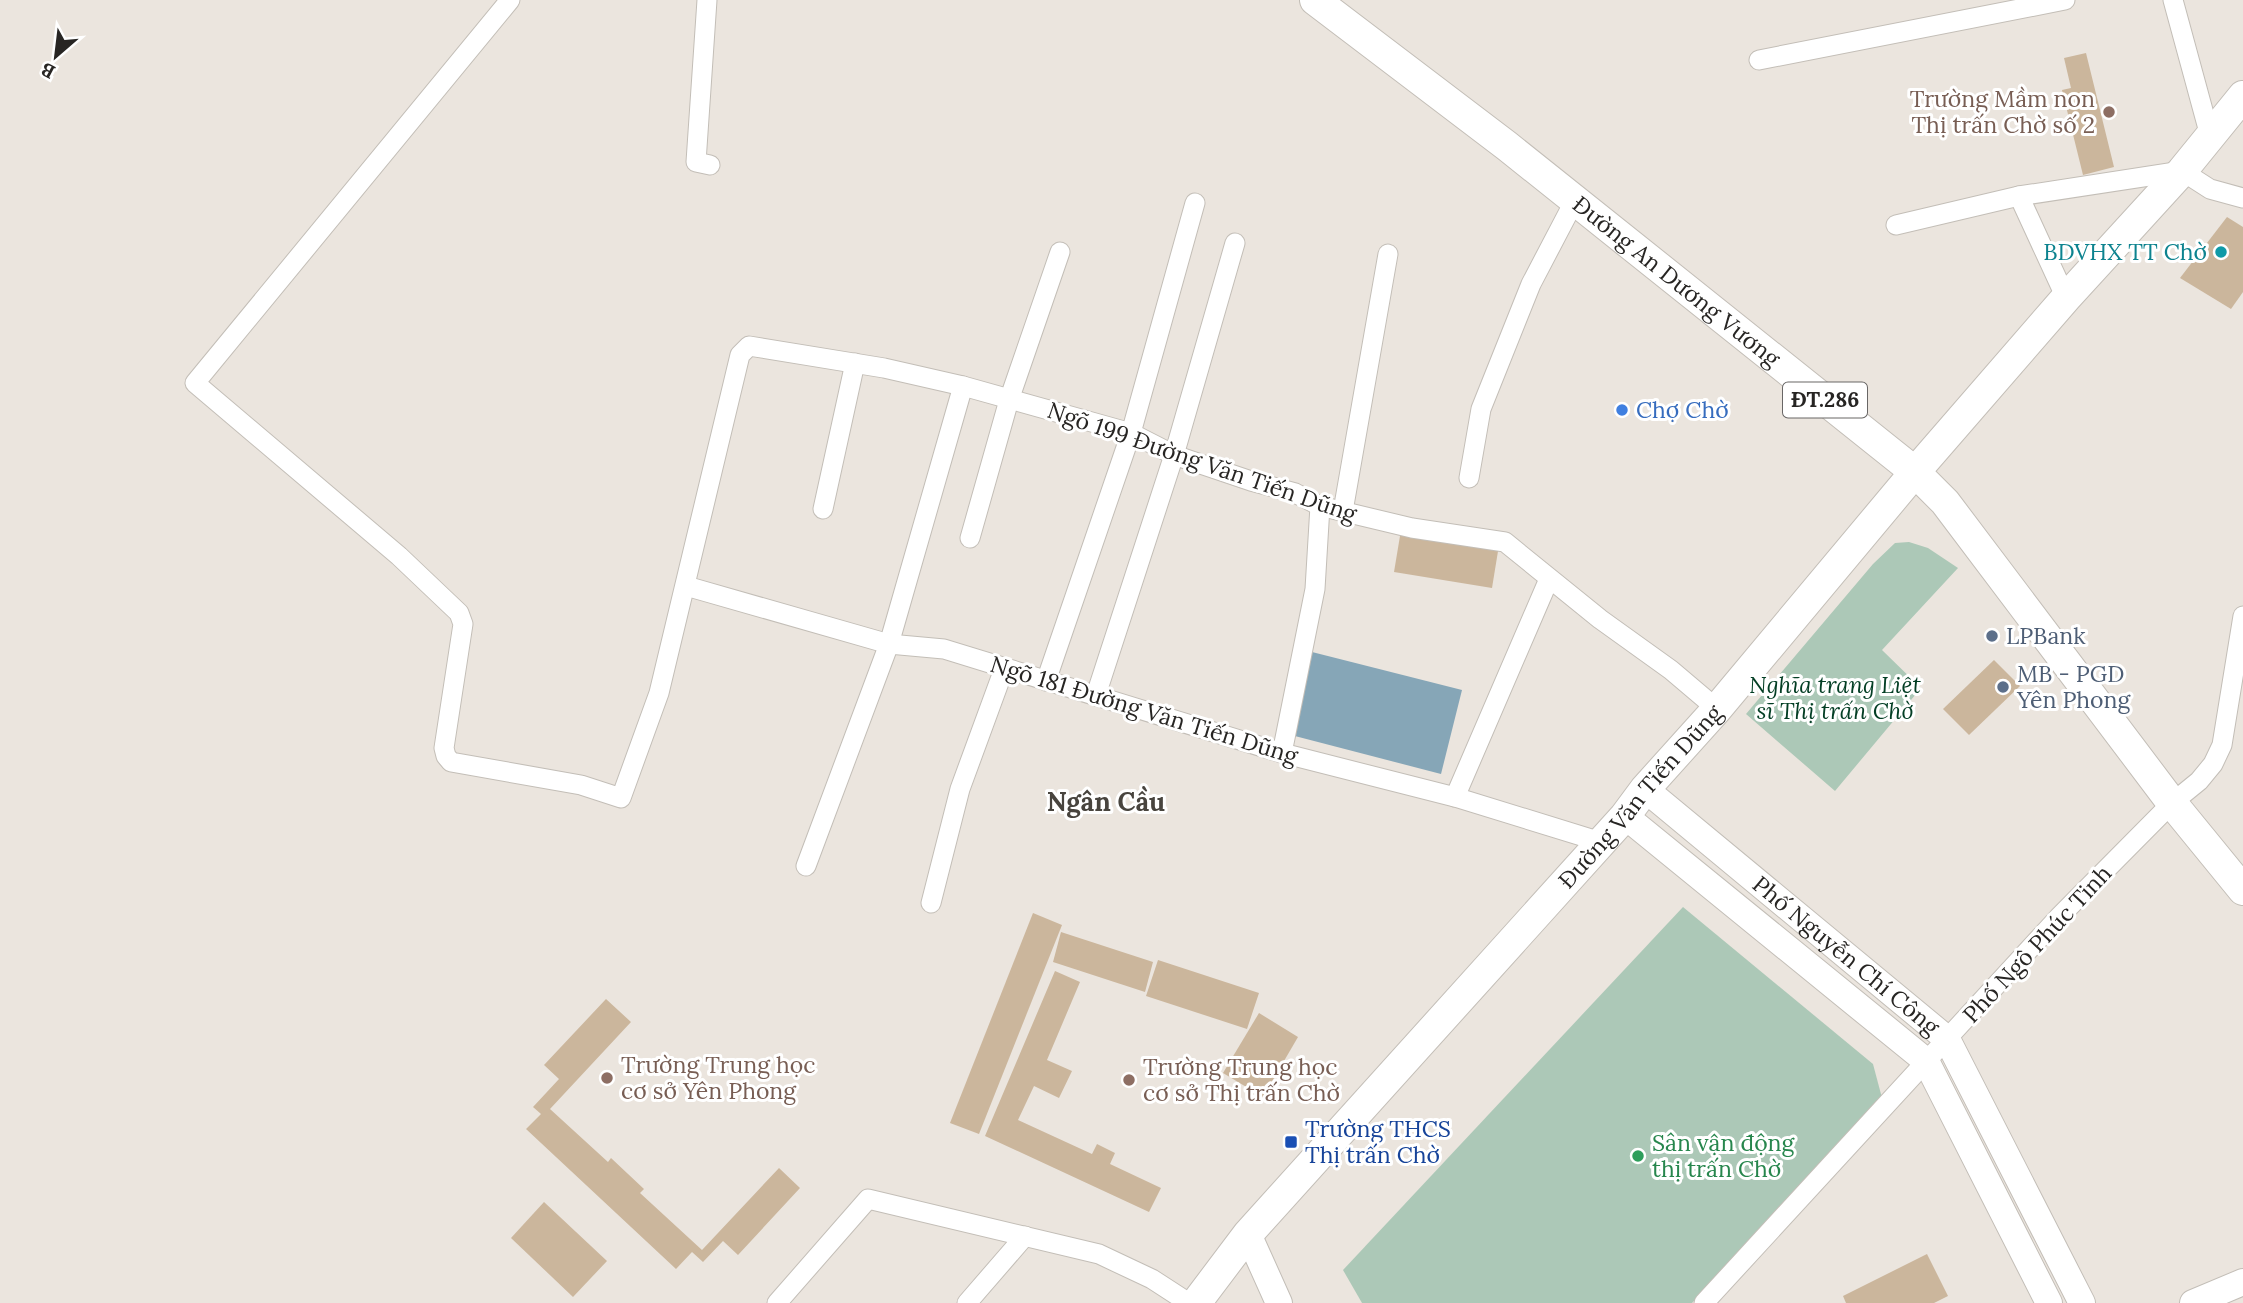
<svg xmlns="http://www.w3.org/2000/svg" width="2243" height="1303" font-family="Lora,serif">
<rect width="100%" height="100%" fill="#ebe5de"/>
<g fill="#acc8b7">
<path d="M 1909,542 L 1928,548 L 1958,568 L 1882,650 L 1921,688 L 1835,791 L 1746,714 L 1873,564 L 1895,543 Z"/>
<path d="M 1683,907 L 1873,1064 L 1882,1098 L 1757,1236 L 1692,1303 L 1362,1303 L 1343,1270 Z"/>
</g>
<path fill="#86a6b7" d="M 1312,652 L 1462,690 L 1441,774 L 1291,735 Z"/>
<g fill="#cbb69c">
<path d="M 2086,53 L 2114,167 L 2083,175 L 2062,90 L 2071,88 L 2064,58 Z"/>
<path d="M 2227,217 L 2243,227 L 2243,292 L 2231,309 L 2180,278 Z"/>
<path d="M 1401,530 L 1499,545 L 1492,588 L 1394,572 Z"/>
<path d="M 1994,660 L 2020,686 L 1969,735 L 1943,709 Z"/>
<path d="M 1033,913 L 1062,925 L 979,1134 L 950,1123 Z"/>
<path d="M 1061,932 L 1153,962 L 1145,992 L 1053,962 Z"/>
<path d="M 1158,960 L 1259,993 L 1247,1029 L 1146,996 Z"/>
<path d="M 1055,971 L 1080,982 L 1047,1060 L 1072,1071 L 1059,1098 L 1034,1086 L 1018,1120 L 1092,1154 L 1097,1144 L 1115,1153 L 1110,1164 L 1161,1188 L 1149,1212 L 985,1136 Z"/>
<path d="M 606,999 L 631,1022 L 550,1109 L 608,1162 L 611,1158 L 644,1189 L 640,1193 L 702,1250 L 779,1168 L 800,1188 L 738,1255 L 723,1241 L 703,1262 L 692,1252 L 676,1269 L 526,1129 L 541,1114 L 533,1107 L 559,1079 L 544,1065 Z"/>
<path d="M 1259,1013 L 1298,1037 L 1263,1097 L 1223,1073 Z"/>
<path d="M 544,1202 L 607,1261 L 573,1297 L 511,1238 Z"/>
<path d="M 1927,1254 L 1948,1296 L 1934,1303 L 1846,1303 L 1843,1296 Z"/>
</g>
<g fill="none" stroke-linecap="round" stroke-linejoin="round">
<g stroke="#c3beb7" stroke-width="21">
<g id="street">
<path d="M 510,0 L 195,383 L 399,556 L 459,613 L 463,624 L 444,748 L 446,756 L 451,762 L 581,785 L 621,798 L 659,693 L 740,355 L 749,346 L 884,368 L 963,386 L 1131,433 L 1174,455 L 1251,481 L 1295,493 L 1320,506 L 1412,528 L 1505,542 L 1600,619 L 1671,670 L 1717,709"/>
<path d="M 707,0 L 696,162 L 710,165"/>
<path d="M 2173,0 L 2210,136"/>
<path d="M 1759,60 L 2065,0"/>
<path d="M 2019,196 L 2066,298"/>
<path d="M 1896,225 L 2019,196 L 2182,171 L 2210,189 L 2243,198"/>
<path d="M 1469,478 L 1481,409 L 1531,284 L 1575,200"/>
<path d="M 823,509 L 855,363"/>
<path d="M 1343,511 L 1388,254"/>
<path d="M 970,538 L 1009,400 L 1060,252"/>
<path d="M 686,586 L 889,644 L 944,649 L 1282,753 L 1455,797 L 1601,842"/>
<path d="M 1046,681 L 1131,433 L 1195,203"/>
<path d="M 1096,695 L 1174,455 L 1235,243"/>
<path d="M 1282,753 L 1315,589 L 1320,506"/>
<path d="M 1455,797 L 1549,579"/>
<path d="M 806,866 L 889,644 L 963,386"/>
<path d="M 931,903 L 960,789 L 1004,669"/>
<path d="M 777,1303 L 868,1199 L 1099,1254 L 1152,1279 L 1189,1303"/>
<path d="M 967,1303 L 1025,1236"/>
<path d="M 1704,1303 L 2058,918 L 2172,803 L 2199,781 L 2213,764 L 2222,745 L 2243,616"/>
</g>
</g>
<g stroke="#c3beb7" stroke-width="28">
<g id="secondary">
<path id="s1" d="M 1645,789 L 1947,1039 L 2082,1303"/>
<path d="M 1625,816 L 1926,1061 L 2049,1303"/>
<path d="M 1248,1234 L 1279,1303"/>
<path d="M 2193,1303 L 2243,1282"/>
</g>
</g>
<g stroke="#c3beb7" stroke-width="32">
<g id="primary">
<path id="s2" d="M 1315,0 L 1507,146 L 1915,472 L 1945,502 L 2172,803 L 2243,890"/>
<path id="s3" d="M 1196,1303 L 1248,1234 L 1625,816 L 1645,789 L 1717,709 L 1915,472 L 2066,298 L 2182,171 L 2243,96"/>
</g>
</g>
<use href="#street" stroke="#fff" stroke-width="19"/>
<use href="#secondary" stroke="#fff" stroke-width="26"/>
<use href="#primary" stroke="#fff" stroke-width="30"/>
</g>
<g fill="#8d6e63" stroke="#fff" stroke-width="2.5">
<circle cx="2109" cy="112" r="7"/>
<circle cx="607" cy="1078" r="7"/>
<circle cx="1129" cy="1080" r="7"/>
</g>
<circle fill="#0f9aa8" stroke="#fff" stroke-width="2.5" cx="2221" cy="252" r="7"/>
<circle fill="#3f7fe0" stroke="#fff" stroke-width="2.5" cx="1622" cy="410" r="7"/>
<g fill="#5c6f8a" stroke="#fff" stroke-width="2.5">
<circle cx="1992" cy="636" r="7"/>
<circle cx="2003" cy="687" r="7"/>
</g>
<rect fill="#1a4fb4" stroke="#fff" stroke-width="2.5" x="1284" y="1135" width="14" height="14" rx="3.5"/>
<circle fill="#2e9e5b" stroke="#fff" stroke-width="2.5" cx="1638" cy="1156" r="7"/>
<g text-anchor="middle" stroke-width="6" stroke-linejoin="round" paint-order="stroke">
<rect fill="#fff" stroke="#686665" stroke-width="2" x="1783" y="382.5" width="84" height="35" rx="5"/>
<g font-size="21" font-weight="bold" fill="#272523">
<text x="1825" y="407">ĐT.286</text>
</g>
<g font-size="23" fill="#785e54" stroke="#fff" text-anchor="start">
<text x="2095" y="107" text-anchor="end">Trường Mầm non<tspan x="2095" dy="26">Thị trấn Chờ số 2</tspan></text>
<text x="621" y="1073">Trường Trung học<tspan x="621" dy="26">cơ sở Yên Phong</tspan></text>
<text x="1143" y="1075">Trường Trung học<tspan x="1143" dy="26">cơ sở Thị trấn Chờ</tspan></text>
</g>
<g font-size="23" fill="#0d838f" stroke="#fff" text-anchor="end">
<text x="2207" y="260">BDVHX TT Chờ</text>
</g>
<g font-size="23" fill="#272523" stroke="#fff">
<text dy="8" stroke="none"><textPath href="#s2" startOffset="458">Đường An Dương Vương</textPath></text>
<text transform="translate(1202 462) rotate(19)" y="8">Ngõ 199 Đường Văn Tiến Dũng</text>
<text transform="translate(1144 710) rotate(17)" y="8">Ngõ 181 Đường Văn Tiến Dũng</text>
<text dy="8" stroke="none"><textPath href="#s3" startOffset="674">Đường Văn Tiến Dũng</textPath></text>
<text transform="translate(2037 944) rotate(-47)" y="8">Phố Ngô Phúc Tinh</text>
<text dy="8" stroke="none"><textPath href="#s1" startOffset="261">Phố Nguyễn Chí Công</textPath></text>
</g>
<g font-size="23" fill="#366cbe" stroke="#fff" text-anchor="start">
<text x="1636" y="418">Chợ Chờ</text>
</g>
<g font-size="23" fill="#4e5e75" stroke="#fff" text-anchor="start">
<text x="2006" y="644">LPBank</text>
<text x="2017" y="682">MB - PGD<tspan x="2017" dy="26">Yên Phong</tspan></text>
</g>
<g font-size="23" font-style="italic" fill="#033e24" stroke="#fff">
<text x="1835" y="693">Nghĩa trang Liệt<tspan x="1835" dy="26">sĩ Thị trấn Chờ</tspan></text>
</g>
<g font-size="23" fill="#164399" stroke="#fff" text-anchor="start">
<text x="1305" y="1137">Trường THCS<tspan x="1305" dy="26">Thị trấn Chờ</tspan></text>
</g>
<g font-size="23" fill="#27864d" stroke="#fff" text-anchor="start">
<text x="1652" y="1151">Sân vận động<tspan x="1652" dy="26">thị trấn Chờ</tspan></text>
</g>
<g font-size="26" font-weight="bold" fill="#48443e" stroke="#fff">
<text x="1106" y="811">Ngân Cầu</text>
</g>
</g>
<g transform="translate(56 56) rotate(208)" stroke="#ffffff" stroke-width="5" paint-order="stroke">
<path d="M0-5L12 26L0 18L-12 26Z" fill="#272523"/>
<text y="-10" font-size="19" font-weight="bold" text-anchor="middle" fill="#272523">B</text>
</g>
</svg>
